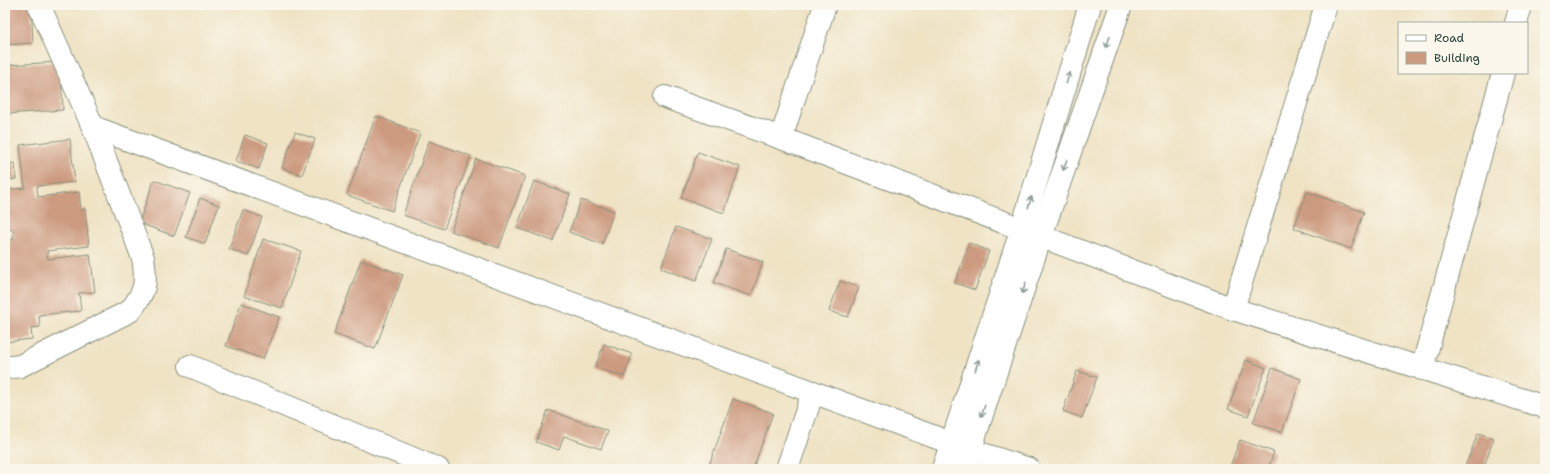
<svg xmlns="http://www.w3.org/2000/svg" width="1550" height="474" font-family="'Shantell Sans',sans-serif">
<rect width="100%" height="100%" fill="#fbf7ec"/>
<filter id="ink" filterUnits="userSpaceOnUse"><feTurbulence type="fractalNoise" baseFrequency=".025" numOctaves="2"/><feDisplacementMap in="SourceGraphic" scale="8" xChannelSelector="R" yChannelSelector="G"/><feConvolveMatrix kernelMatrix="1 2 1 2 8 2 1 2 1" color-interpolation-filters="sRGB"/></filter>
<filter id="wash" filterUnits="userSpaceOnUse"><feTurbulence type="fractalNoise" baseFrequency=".012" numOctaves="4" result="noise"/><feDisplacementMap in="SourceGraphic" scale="16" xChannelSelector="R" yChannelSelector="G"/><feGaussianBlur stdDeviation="0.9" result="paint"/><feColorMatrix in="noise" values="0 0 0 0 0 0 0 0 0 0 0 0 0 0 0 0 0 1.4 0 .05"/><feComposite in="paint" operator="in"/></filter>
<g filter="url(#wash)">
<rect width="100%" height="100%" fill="#efe3c4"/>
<g id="blocks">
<g fill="#cc9a7f">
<path d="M 5,5 L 31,5 L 33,43 L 5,45 Z"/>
<path d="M 5,55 L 6,55 L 7,65 L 60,62 L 63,110 L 5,114 Z"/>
<path d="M 376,116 L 420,133 L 392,211 L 347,195 Z"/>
<path d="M 295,132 L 315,139 L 302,175 L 282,168 Z"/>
<path d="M 245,135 L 268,143 L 259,169 L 236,161 Z"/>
<path d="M 70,139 L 75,182 L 37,186 L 38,197 L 79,192 L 81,210 L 85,209 L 89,246 L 47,251 L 48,259 L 90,254 L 95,292 L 79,293 L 81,311 L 39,315 L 40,327 L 31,328 L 32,339 L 5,342 L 5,240 L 14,239 L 13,229 L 5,230 L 5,190 L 25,188 L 20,145 Z"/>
<path d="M 429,141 L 471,156 L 444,229 L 403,215 Z"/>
<path d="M 698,152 L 740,167 L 724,213 L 681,198 Z"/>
<path d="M 476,159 L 525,176 L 499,248 L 451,231 Z"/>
<path d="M 15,163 L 16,179 L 9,180 L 9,187 L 5,187 L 5,164 Z"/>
<path d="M 154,180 L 190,193 L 174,236 L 139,223 Z"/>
<path d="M 534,181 L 570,194 L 553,241 L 517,228 Z"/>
<path d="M 1307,192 L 1364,212 L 1351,249 L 1294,228 Z"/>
<path d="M 200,198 L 219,205 L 205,244 L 186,237 Z"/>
<path d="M 581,200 L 614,211 L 602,244 L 569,232 Z"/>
<path d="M 243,210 L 262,217 L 248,256 L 229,249 Z"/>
<path d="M 676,227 L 712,239 L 696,281 L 661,268 Z"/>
<path d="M 263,239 L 301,251 L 282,308 L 244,296 Z"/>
<path d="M 969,243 L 989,251 L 975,290 L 955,283 Z"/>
<path d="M 726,249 L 763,262 L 751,296 L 714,283 Z"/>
<path d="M 361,260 L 403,275 L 375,349 L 334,334 Z"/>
<path d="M 840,281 L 859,287 L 848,317 L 829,311 Z"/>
<path d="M 241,303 L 279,317 L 263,359 L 226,346 Z"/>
<path d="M 604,344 L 632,354 L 624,377 L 595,367 Z"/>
<path d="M 1246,360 L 1266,368 L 1248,416 L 1228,409 Z"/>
<path d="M 1272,368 L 1301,379 L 1282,432 L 1253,423 Z"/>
<path d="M 1077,371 L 1097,377 L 1082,418 L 1063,411 Z"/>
<path d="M 733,399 L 773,413 L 753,469 L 712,469 L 708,468 Z"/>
<path d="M 548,410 L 608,431 L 601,449 L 564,436 L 559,450 L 536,442 Z"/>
<path d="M 1478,433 L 1494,438 L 1483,469 L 1470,469 L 1465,467 Z"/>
<path d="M 1240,440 L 1274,452 L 1268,469 L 1229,469 Z"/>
</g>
</g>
</g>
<g filter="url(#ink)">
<use href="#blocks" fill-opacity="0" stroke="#87907c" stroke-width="1"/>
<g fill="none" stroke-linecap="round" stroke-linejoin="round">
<g stroke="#87907c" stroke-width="24">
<g id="minor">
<path d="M 1516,23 L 1521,5"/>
<path d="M 665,97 L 781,138 L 1233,309 L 1545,407"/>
<path d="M 93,127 L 970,450 L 1029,469"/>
<path d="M 781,138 L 825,5"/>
<path d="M 1233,309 L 1326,5"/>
<path d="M 190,366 L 438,469"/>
<path d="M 5,368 L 20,366 L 130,311 C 146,291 147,283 143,258 L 93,127 L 39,5"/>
<path d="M 1422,369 L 1503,73"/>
<path d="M 787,469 L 813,392"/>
<path d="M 943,469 L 1022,228 L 1090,5"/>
<path d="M 964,469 L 1041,236 L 1121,5"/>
</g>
</g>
<use href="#minor" stroke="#fff" stroke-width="22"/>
</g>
<defs><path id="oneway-shaft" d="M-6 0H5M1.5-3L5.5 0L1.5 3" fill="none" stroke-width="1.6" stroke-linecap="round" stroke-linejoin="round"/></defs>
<g stroke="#8f9e9a">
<use href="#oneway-shaft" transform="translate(1108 42) rotate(109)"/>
<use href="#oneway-shaft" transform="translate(1068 78) rotate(-73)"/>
<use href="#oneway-shaft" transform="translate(1065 165) rotate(109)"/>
<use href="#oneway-shaft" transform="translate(1030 202) rotate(-73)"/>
<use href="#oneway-shaft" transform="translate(1024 288) rotate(108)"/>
<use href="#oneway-shaft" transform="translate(977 365) rotate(-72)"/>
<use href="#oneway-shaft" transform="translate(983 411) rotate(108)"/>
</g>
</g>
<rect width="1550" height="474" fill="none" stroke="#fbf7ec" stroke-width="20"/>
<rect x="1398" y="22" width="130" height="52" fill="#fbf7ec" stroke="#a3ada2"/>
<rect x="1406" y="35" width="20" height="6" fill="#ffffff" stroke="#a3ada2"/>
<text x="1434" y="42" font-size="12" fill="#1f3d34">Road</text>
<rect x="1406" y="52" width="20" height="12" fill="#cc9a7f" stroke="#a3ada2"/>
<text x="1434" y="62" font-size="12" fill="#1f3d34">Building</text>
</svg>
